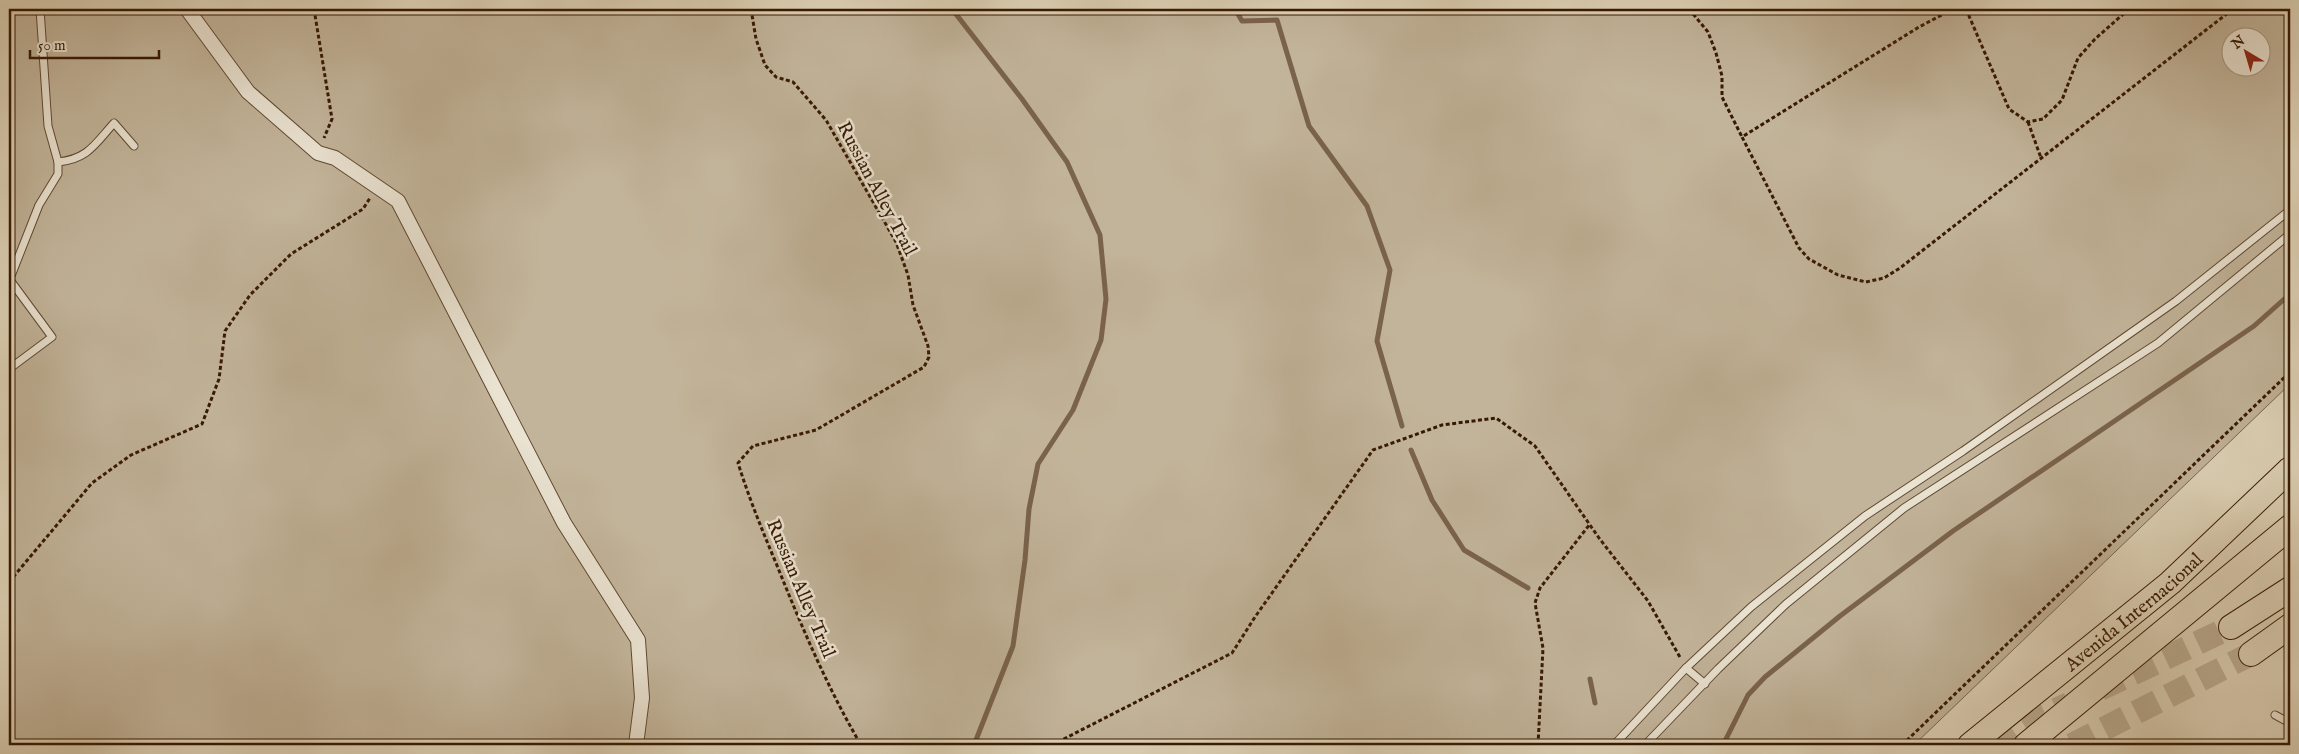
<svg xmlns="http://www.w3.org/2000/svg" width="2299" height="754" font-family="'IM FELL English',serif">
<rect width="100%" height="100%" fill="#dfd4b9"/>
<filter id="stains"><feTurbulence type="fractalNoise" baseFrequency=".004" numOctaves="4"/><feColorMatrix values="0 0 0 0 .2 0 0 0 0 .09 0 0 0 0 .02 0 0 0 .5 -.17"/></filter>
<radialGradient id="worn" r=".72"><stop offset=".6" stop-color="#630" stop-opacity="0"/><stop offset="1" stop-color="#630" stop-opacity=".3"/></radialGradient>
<path fill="#c2b49a" stroke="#7c664e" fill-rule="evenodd" d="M 9,9 L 2290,9 L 2290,384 L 1914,745 L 9,745 ZM 2232,38 L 2262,38 L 2262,68 L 2232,68 Z"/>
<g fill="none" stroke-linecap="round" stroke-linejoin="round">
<g stroke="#7a634b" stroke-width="5">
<path d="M 952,9 L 1022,99 L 1067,162 L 1100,235 L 1106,299 L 1101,340 L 1073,410 L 1038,464 L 1029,509 L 1025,560 L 1013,646 L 974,745"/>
<path d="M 1235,9 L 1242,21 L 1277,20 L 1309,126 L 1367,206 L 1390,270 L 1377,341 L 1402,426"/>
<path d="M 1411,450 L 1432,500 L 1464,550 L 1528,588"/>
<path d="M 1590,679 L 1595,703"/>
<path d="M 1723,745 L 1748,695 L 1765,677 L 1840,616 L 1953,531 L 2254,326 L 2290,294"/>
</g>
<g stroke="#bdaf94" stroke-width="24" stroke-dasharray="24 12" stroke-linecap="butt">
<path d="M 2100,689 L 2231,627"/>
<path d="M 1994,745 L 2028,723 L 2069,704"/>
<path d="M 2072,745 L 2251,654"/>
</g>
<g stroke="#614830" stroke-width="9">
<g id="lane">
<path d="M 58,162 C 88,159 95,144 114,123 L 134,146"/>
<path d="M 9,281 L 39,205 L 58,174 L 58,162 L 48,126 L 40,9"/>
<path d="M 9,369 L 52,337 L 10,280"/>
<path d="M 1686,668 L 1705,684"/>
<path d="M 2275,715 L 2290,723"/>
<path d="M 1614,745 L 1686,668 L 1751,607 L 1865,516 L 1963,451 L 2176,301 L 2290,210"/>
<path d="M 1645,745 L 1718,669 L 1786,604 L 1904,508 L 2158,343 L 2290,234"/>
</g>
</g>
<g stroke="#614830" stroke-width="16">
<path id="street" d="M 187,9 L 248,92 L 318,153 L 335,158 L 398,201 L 564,523 L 638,640 L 642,698 L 636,745"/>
</g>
<g stroke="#371902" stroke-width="26">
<g id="highway">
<path d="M 2231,627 L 2290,589"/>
<path d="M 2251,654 L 2290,626"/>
<path id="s1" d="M 1970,745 L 2170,583 L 2290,469"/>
<path d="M 2026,745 L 2290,527"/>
</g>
</g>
<g stroke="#371902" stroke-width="3" stroke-dasharray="4 2.5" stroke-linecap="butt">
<path d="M 314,9 L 332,119 L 324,138"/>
<path d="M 751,9 L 756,39 L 765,65 L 776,77 L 793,82 L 826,120 L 896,242 L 908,275 L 913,305 L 928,346 L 929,357 L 924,367 L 816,430 L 753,446 L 738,463 C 749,498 762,530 776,563 C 801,625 827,687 861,745"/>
<path d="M 1689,9 L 1708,32 L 1716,53 L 1722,76 L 1722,97 L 1742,137"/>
<path d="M 1953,9 L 1919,27 L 1742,137 L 1799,248 L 1809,259 L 1838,275 L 1866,282 L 1884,278 L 1900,268 L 2233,9"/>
<path d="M 1966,9 L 2009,109 L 2028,122 L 2043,119 L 2062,100 L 2078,58 L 2095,39 L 2129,9"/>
<path d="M 2028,122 L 2041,158"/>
<path d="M 9,582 L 92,483 L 131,455 L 202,424 L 219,379 L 225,331 L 250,295 L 291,254 L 363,209 L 370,198"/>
<path d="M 1052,745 L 1232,653 L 1255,617 L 1373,450 L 1442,425 L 1496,418 L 1535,446 L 1599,538 L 1648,601 L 1681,659"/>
<path d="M 1538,745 L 1543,648 L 1535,603 L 1540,588 L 1590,524"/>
<path d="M 1902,745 L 2290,372"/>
</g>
<use href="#lane" stroke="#eae3d2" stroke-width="7"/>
<use href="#street" stroke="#eae3d2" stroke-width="14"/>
<use href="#highway" stroke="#dfd4b9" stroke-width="24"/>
</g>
<g text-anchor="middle" stroke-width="5" stroke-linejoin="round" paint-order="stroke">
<g font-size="19" fill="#371902" stroke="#eae3d2">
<text transform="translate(878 188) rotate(62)" y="7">Russian Alley Trail</text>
<text transform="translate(802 588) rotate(67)" y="7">Russian Alley Trail</text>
<text dy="7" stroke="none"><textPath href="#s1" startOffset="211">Avenida Internacional</textPath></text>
</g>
</g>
<rect width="2299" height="754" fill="none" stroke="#dfd4b9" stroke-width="30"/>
<rect x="10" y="10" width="2279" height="734" fill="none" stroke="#371902" stroke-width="2.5"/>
<rect x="15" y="15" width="2269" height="724" fill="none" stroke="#371902"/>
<g transform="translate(2246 52) rotate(322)"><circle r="24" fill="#eae3d2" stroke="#a2927f"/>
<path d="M0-4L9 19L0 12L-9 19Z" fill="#8f2418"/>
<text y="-8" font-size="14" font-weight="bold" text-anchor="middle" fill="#371902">N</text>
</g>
<path d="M30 50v8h129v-8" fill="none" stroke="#371902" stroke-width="2.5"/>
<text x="38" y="50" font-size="15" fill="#371902" stroke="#eae3d2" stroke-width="4" paint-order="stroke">50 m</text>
<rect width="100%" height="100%" filter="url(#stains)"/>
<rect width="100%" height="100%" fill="url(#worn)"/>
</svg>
